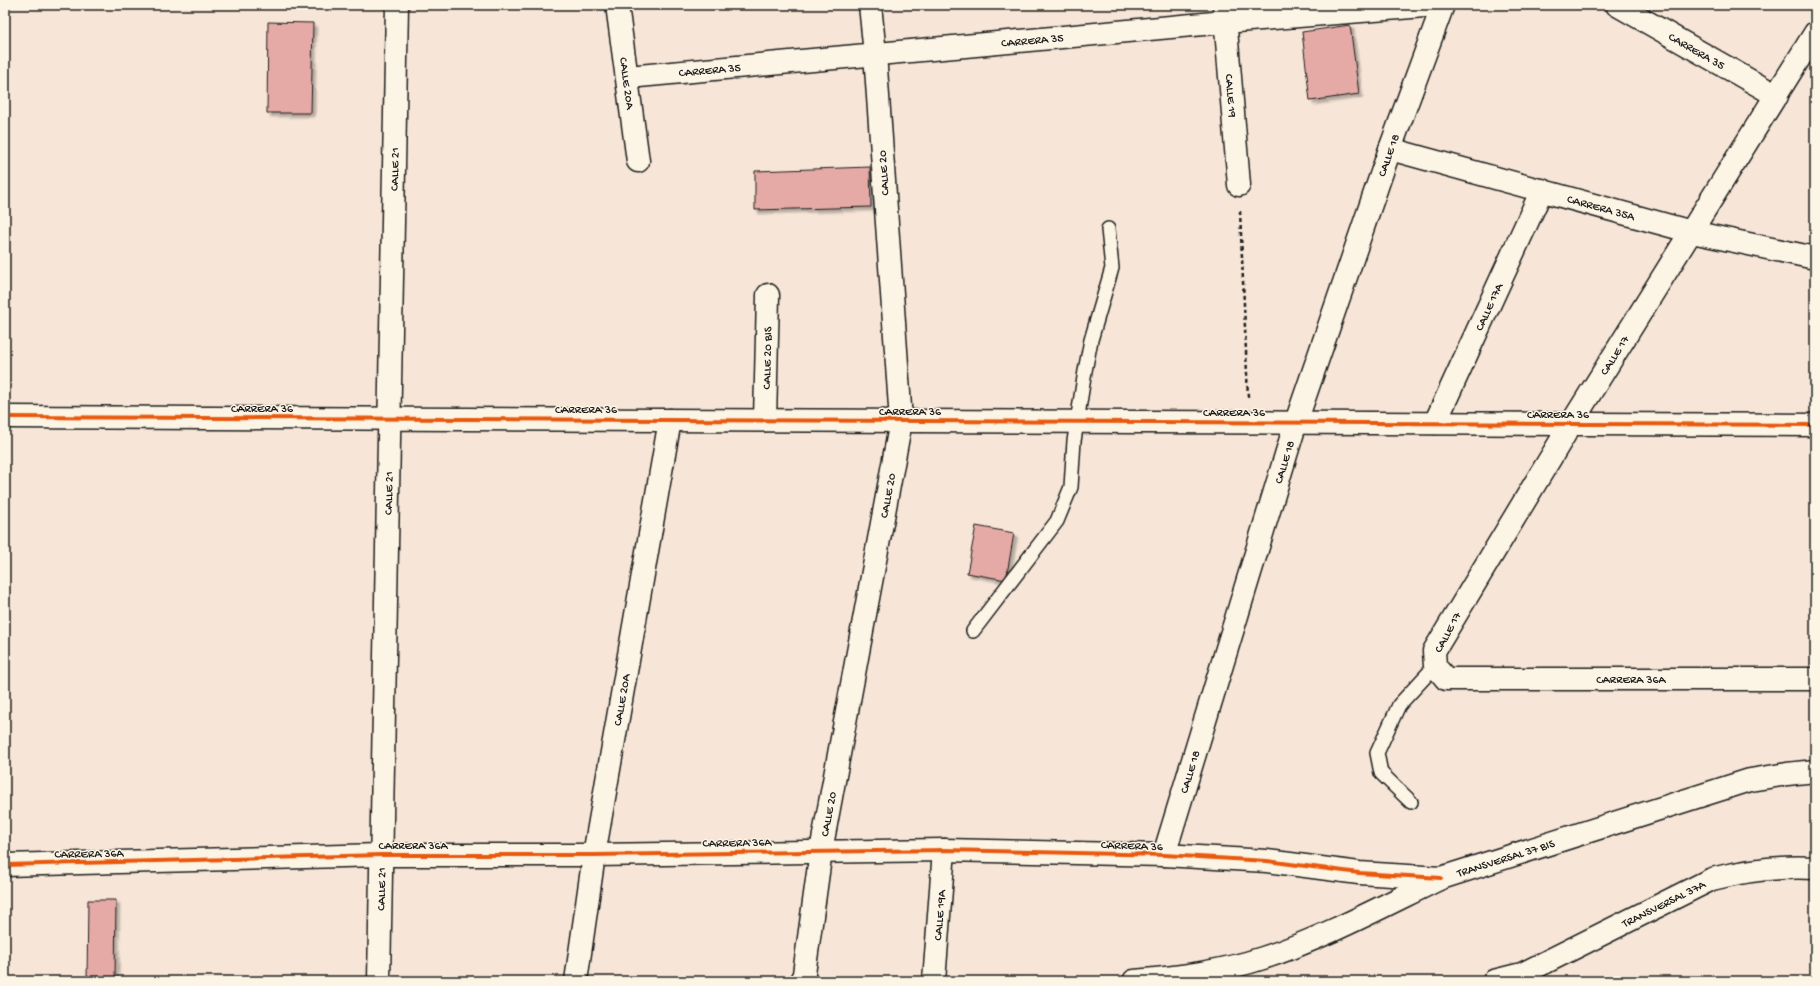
<svg xmlns="http://www.w3.org/2000/svg" width="1820" height="986" font-family="'Gochi Hand',sans-serif">
<defs>
<filter id="shadow"><feDropShadow dx="3.5" dy="3.5" stdDeviation="1" flood-color="#0004"/></filter>
</defs>
<rect width="100%" height="100%" fill="#f7e6d8"/>
<filter id="ink" filterUnits="userSpaceOnUse"><feTurbulence type="fractalNoise" baseFrequency=".025" numOctaves="2"/><feDisplacementMap in="SourceGraphic" scale="8" xChannelSelector="R" yChannelSelector="G"/><feConvolveMatrix kernelMatrix="1 2 1 2 8 2 1 2 1" color-interpolation-filters="sRGB"/></filter>
<g filter="url(#ink)">
<g fill="#e5aaa6" stroke="#1c1c1c" filter="url(#shadow)">
<path d="M 268,22 L 313,23 L 311,113 L 267,113 Z"/>
<path d="M 1350,25 L 1359,94 L 1310,101 L 1302,32 Z"/>
<path d="M 870,167 L 871,207 L 755,210 L 755,171 Z"/>
<path d="M 976,526 L 1014,533 L 1006,580 L 967,573 Z"/>
<path d="M 88,900 L 116,900 L 115,979 L 87,979 Z"/>
</g>
<g fill="none" stroke-linecap="round" stroke-linejoin="round">
<g stroke="#1c1c1c" stroke-width="16">
<g id="lane">
<path d="M 973,631 L 1057,521 L 1071,487 L 1074,441 L 1085,371 L 1091,340 L 1112,268 L 1108,229"/>
<path d="M 1411,802 L 1381,773 L 1377,753 L 1399,705 L 1435,666"/>
</g>
</g>
<g stroke="#1c1c1c" stroke-width="25">
<g id="street">
<path id="s1" d="M 617,5 L 638,161"/>
<path id="s2" d="M 1224,5 L 1239,185"/>
<path id="s3" d="M 1617,5 L 1777,96"/>
<path id="s4" d="M 1815,33 L 1571,424 L 1434,651 L 1435,666 L 1446,679 L 1815,679"/>
<path id="s5" d="M 628,77 L 1225,22 L 1437,5"/>
<path id="s6" d="M 1390,149 L 1692,232 L 1815,258"/>
<path id="s7" d="M 765,420 L 768,295"/>
<path id="s8" d="M 1435,423 L 1542,190"/>
<path id="s9" d="M 1164,855 L 1296,422 L 1390,149 L 1443,5"/>
<path id="s10" d="M 379,981 L 397,5"/>
<path id="s11" d="M 576,981 L 594,855 L 670,420"/>
<path id="s12" d="M 803,981 L 821,851 L 901,421 L 875,54 L 870,5"/>
<path id="s13" d="M 934,981 L 944,850"/>
<path d="M 1134,981 C 1178,977 1221,972 1263,958 C 1324,938 1383,906 1441,878"/>
<path id="s14" d="M 1494,981 L 1522,974 L 1712,879 C 1747,870 1780,866 1815,868"/>
</g>
</g>
<g stroke="#1c1c1c" stroke-width="25">
<g id="secondary">
<path d="M 5,417 L 1815,425"/>
<path id="s15" d="M 5,865 L 381,855 L 594,855 L 944,850 L 1164,855 L 1267,861 L 1359,873 L 1441,878 L 1750,780 L 1787,774 L 1815,771"/>
</g>
</g>
<path stroke="#1c1c1c" stroke-width="2.5" stroke-dasharray="4 3" stroke-linecap="butt" d="M 1240,211 L 1248,398"/>
<use href="#lane" stroke="#fcf5e5" stroke-width="13"/>
<use href="#street" stroke="#fcf5e5" stroke-width="22"/>
<use href="#secondary" stroke="#fcf5e5" stroke-width="22"/>
<g stroke="#fcf5e5" stroke-width="6">
<g id="cycleway">
<path d="M 5,417 L 1815,425"/>
<path d="M 5,865 L 381,855 L 594,855 L 944,850 L 1164,855 L 1267,861 L 1359,873 L 1441,878"/>
</g>
</g>
<use href="#cycleway" stroke="#e8590c" stroke-width="4"/>
</g>
</g>
<g text-anchor="middle" stroke-width="3" stroke-linejoin="round" paint-order="stroke">
<g font-size="12" fill="#1c1c1c" stroke="#fcf5e5">
<text dy="4" stroke="none"><textPath href="#s5" startOffset="406">CARRERA 35</textPath></text>
<text dy="4" stroke="none"><textPath href="#s3" startOffset="92">CARRERA 35</textPath></text>
<text dy="4" stroke="none"><textPath href="#s5" startOffset="82">CARRERA 35</textPath></text>
<text dy="4" stroke="none"><textPath href="#s1" startOffset="79">CALLE 20A</textPath></text>
<text dy="4" stroke="none"><textPath href="#s2" startOffset="91">CALLE 19</textPath></text>
<text dy="4" stroke="none"><textPath href="#s9" startOffset="735">CALLE 18</textPath></text>
<text dy="4" stroke="none"><textPath href="#s10" startOffset="812">CALLE 21</textPath></text>
<text transform="translate(883 173) rotate(-94)" y="4">CALLE 20</text>
<text dy="4" stroke="none"><textPath href="#s6" startOffset="219">CARRERA 35A</textPath></text>
<text dy="4" stroke="none"><textPath href="#s8" startOffset="128">CALLE 17A</textPath></text>
<text transform="translate(1614 355) rotate(-58)" y="4">CALLE 17</text>
<text dy="4" stroke="none"><textPath href="#s7" startOffset="62">CALLE 20 BIS</textPath></text>
<text x="262" y="412">CARRERA 36</text>
<text x="586" y="413">CARRERA 36</text>
<text x="910" y="415">CARRERA 36</text>
<text x="1234" y="416">CARRERA 36</text>
<text x="1558" y="418">CARRERA 36</text>
<text dy="4" stroke="none"><textPath href="#s9" startOffset="411">CALLE 18</textPath></text>
<text dy="4" stroke="none"><textPath href="#s10" startOffset="488">CALLE 21</textPath></text>
<text dy="4" stroke="none"><textPath href="#s12" startOffset="493">CALLE 20</textPath></text>
<text transform="translate(1447 632) rotate(-62)" y="4">CALLE 17</text>
<text dy="4" stroke="none"><textPath href="#s4" startOffset="943">CARRERA 36A</textPath></text>
<text dy="4" stroke="none"><textPath href="#s11" startOffset="285">CALLE 20A</textPath></text>
<text dy="4" stroke="none"><textPath href="#s9" startOffset="87">CALLE 18</textPath></text>
<text dy="4" stroke="none"><textPath href="#s12" startOffset="169">CALLE 20</textPath></text>
<text transform="translate(737 842) rotate(-1)" y="4">CARRERA 36A</text>
<text x="413" y="849">CARRERA 36A</text>
<text transform="translate(1132 845) rotate(2)" y="4">CARRERA 36</text>
<text transform="translate(89 853) rotate(-1)" y="4">CARRERA 36A</text>
<text dy="4" stroke="none"><textPath href="#s15" startOffset="1505">TRANSVERSAL 37 BIS</textPath></text>
<text dy="4" stroke="none"><textPath href="#s10" startOffset="92">CALLE 21</textPath></text>
<text dy="4" stroke="none"><textPath href="#s14" startOffset="187">TRANSVERSAL 37A</textPath></text>
<text dy="4" stroke="none"><textPath href="#s13" startOffset="66">CALLE 19A</textPath></text>
</g>
</g>
<rect width="1820" height="986" fill="none" stroke="#fcf5e5" stroke-width="20"/>
<rect x="10" y="10" width="1800" height="966" fill="none" stroke="#1c1c1c" stroke-width="1.5" filter="url(#ink)"/>
</svg>
